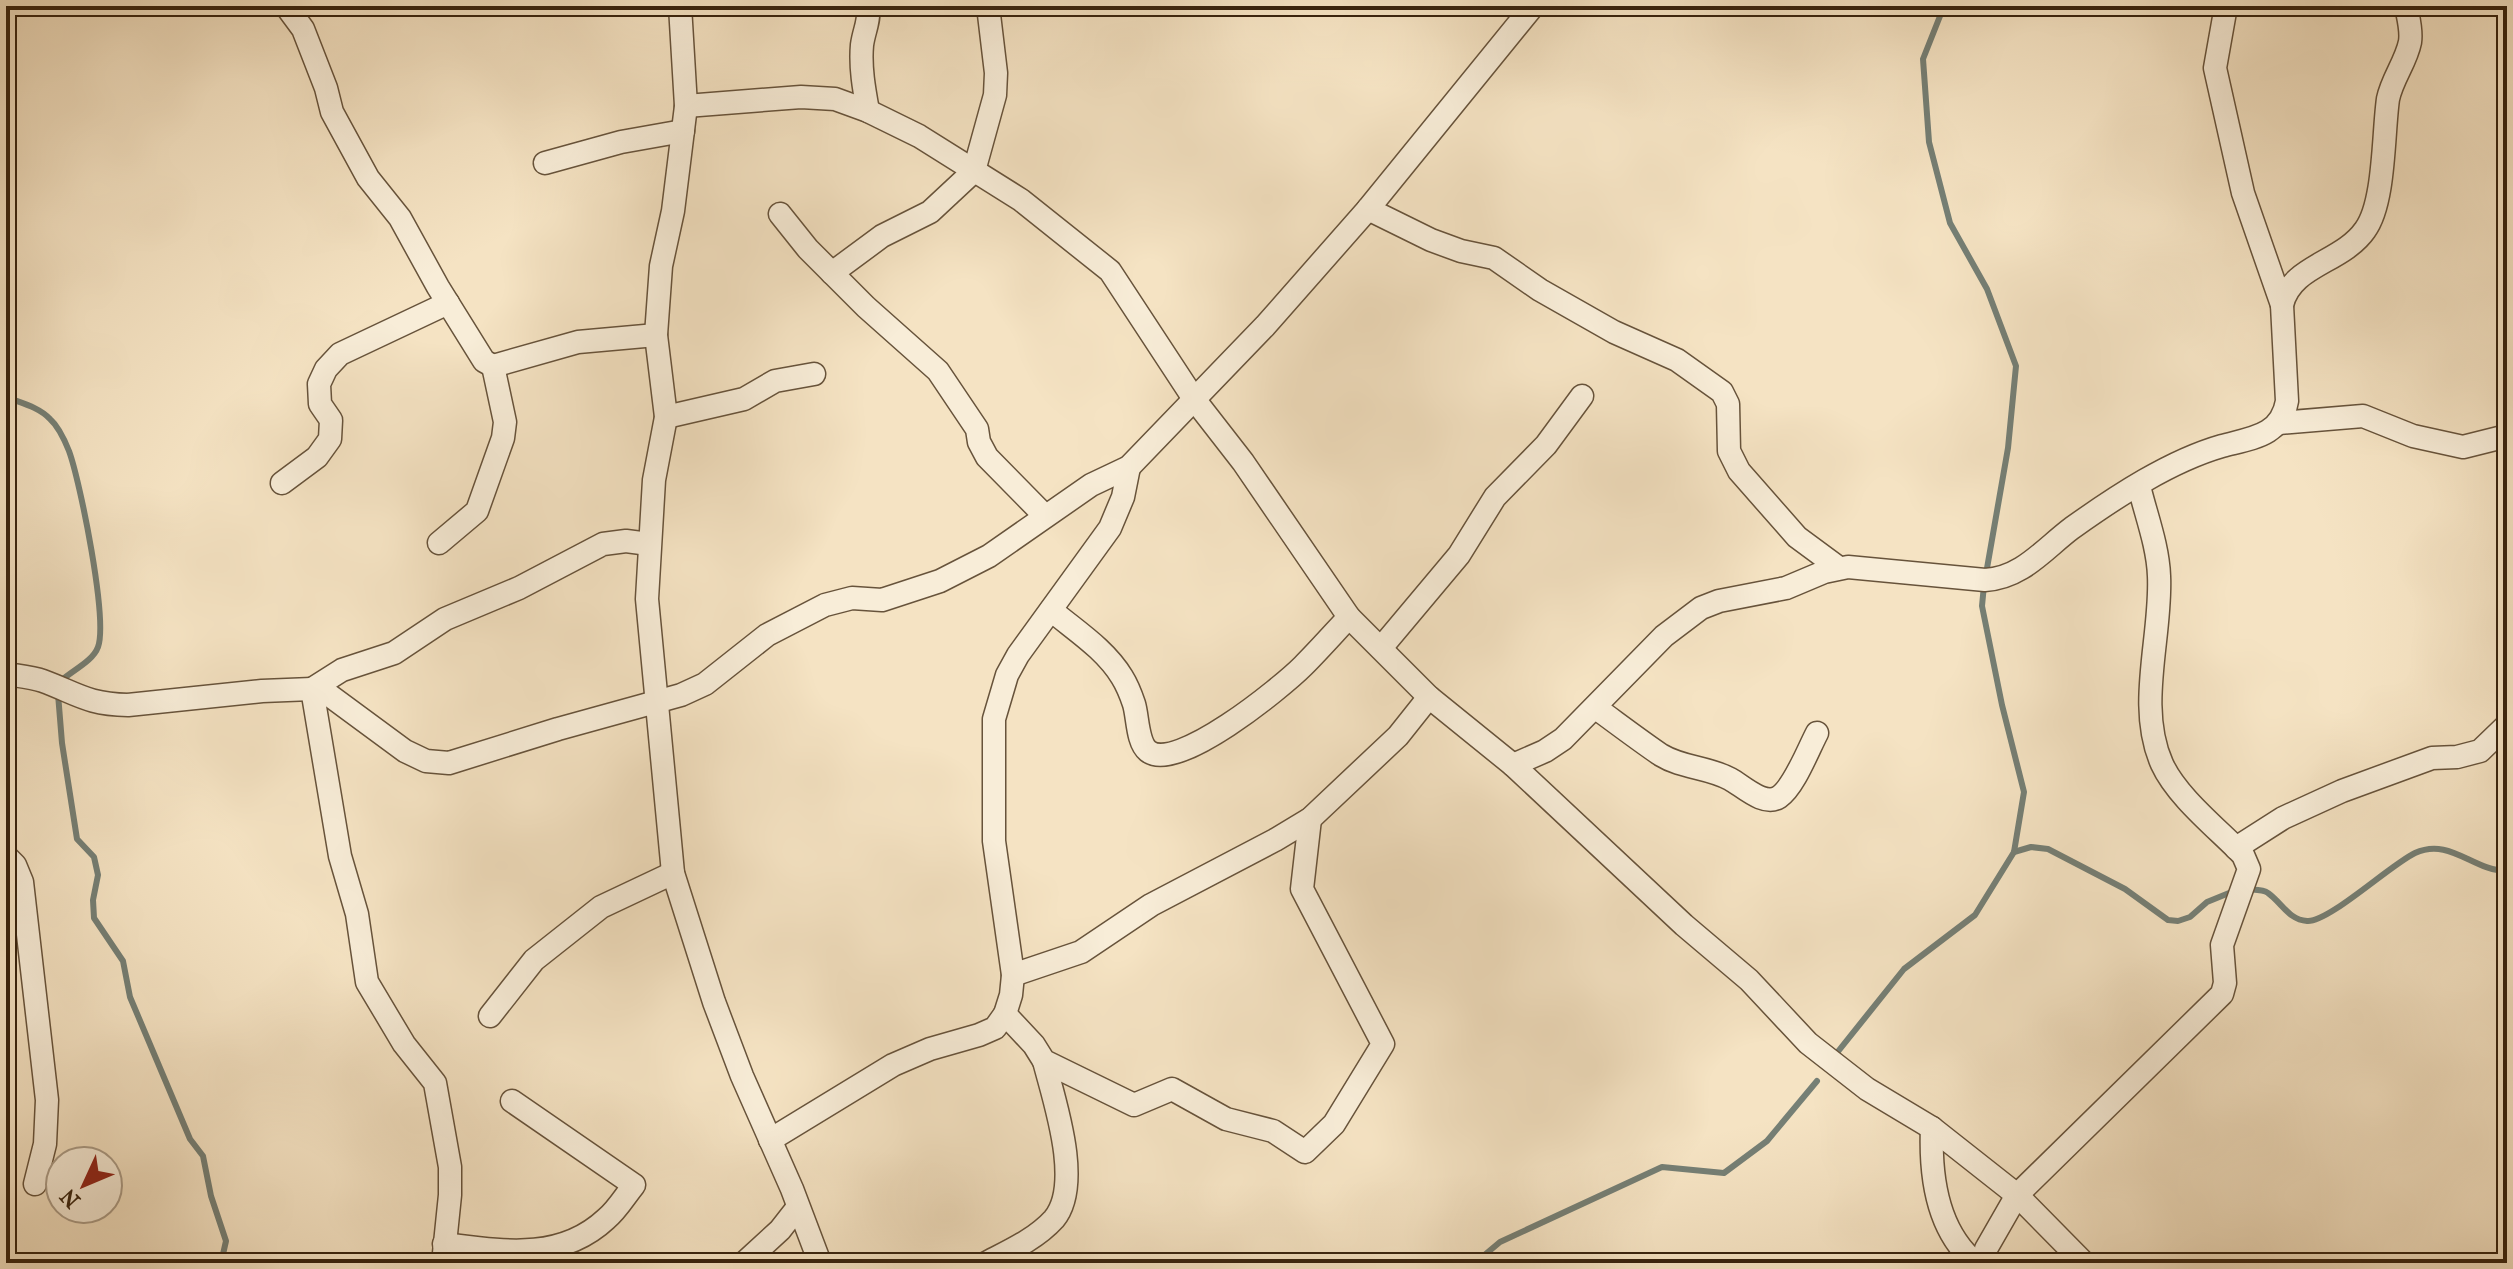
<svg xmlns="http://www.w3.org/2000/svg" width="2513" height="1269" font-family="'IM FELL French Canon',serif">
<rect width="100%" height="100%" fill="#f5e3c3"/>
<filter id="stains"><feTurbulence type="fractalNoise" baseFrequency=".0025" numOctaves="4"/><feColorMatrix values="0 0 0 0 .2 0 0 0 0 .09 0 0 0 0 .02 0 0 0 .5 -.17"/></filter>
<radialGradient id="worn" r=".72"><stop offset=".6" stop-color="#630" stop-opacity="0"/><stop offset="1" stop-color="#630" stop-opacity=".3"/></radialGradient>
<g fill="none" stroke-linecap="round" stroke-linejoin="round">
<g stroke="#757f75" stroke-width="6">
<path d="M 1944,6 L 1923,59 L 1929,142 L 1950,223 L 1987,289 L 2016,366 L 2008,448 L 1986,574"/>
<path d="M 6,397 C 21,403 39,407 50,419 C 58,426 65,441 69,451 C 80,481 108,619 98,647 C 93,661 73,670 62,680"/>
<path d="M 58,694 L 62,743 L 77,839 L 94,857 L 98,875 L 93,900 L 94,918 L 123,961 L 130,997 L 190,1139 L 203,1156 L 211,1196 L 226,1241 L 221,1263"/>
<path d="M 2014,852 L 2031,847 L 2048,849 L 2125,889 L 2168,920 L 2178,921 L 2190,917 L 2207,902 L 2234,891"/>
<path d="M 2245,889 C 2253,890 2263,889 2268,893 C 2282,903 2289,920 2307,921 C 2328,923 2390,865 2415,853 C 2450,837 2473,871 2507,871"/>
<path d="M 1836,1054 L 1904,969 L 1975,915 L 2014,852 L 2024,792 L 2002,705 L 1982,606 L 1984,585"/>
<path d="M 1475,1263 L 1500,1242 L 1662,1167 L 1724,1173 L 1767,1141 L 1817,1081"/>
</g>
<g stroke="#67533b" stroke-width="25">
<g id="street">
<path d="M 286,6 L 303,29 L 326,88 L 332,112 L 368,178 L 400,218 L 438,287 L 484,361 L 493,366 L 578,342 L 656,335"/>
<path d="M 680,6 L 686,106 L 673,211 L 661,266 L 656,335 L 666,417 L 654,480 L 647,599 L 673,873 L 714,1002 L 742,1076 L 792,1189 L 820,1263"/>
<path d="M 868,6 C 870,21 864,30 862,45 C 860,67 864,89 868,111"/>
<path d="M 2226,6 L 2215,68 L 2243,193 L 2282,305"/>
<path d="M 686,106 L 801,97 L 835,99 L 868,111 L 919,136 L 1021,200 L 1110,271 L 1194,399 L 1243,462 L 1349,617 L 1429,697 L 1513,765 L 1684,925 L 1749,980 L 1808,1043 L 1867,1089 L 1932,1128 L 2017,1195 L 2084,1263"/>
<path d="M 545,163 L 621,142 L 683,131"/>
<path d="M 1368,209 L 1431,240 L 1461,251 L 1494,258 L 1540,290 L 1614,332 L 1677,360 L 1722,392 L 1728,404 L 1729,451 L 1739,471 L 1797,537 L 1839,568"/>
<path d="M 780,214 L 808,249 L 866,307 L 938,371 L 977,429 L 979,442 L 987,457 L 1045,516"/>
<path d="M 832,273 L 882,236 L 930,212 L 974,171 L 995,95 L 996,73 L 988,6"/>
<path d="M 666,417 L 744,399 L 775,381 L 814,374"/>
<path d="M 2279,423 L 2363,416 L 2413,436 L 2463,447 L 2507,436"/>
<path d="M 282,483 L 317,457 L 330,439 L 331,420 L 320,404 L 319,384 L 326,369 L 340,354 L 448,303"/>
<path d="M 439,543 L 477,511 L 503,438 L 505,422 L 493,366"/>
<path d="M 1051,610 C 1076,631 1105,649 1122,677 C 1127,685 1131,695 1134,704 C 1138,717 1137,742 1148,751 C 1176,774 1282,687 1303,666 C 1319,650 1334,633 1349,617"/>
<path d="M 1381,648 L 1459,555 L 1495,497 L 1546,445 L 1582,396"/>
<path d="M 6,674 C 18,676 32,677 43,681 C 78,694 87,704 128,705 L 262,691 L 312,689 L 329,695 L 405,751 L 426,761 L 449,763 L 558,729 L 681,695 L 705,684 L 767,635 L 825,605 L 852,598 L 882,600 L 940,581 L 989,556 L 1091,485 L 1129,467 L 1265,326 L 1368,209 L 1533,6"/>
<path d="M 1596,708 C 1618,724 1639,740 1661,755 C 1682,768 1708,767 1730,779 C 1743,786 1764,807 1779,797 C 1794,787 1808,750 1817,733"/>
<path d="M 1513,765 L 1545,751 L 1563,739 L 1664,636 L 1701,608 L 1719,601 L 1786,588 L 1824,572 L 1848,567 L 1985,580 C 2022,578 2044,549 2072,528 C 2117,496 2170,461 2222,446 C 2252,438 2281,436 2287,401 L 2282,305 C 2291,265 2342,263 2365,230 C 2385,203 2383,134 2388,99 C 2392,79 2406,62 2410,42 C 2412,30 2408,17 2406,6"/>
<path d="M 2236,848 L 2283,818 L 2342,791 L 2432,758 L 2457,757 L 2480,751 L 2507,725"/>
<path d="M 6,856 L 15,865 L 22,882 L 47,1100 L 45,1144 L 35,1184"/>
<path d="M 1013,975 L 1081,952 L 1151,905 L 1275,840 L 1310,819 L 1398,736 L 1429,697"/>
<path d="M 1005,1014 L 1034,1045 L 1044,1061 L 1134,1105 L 1172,1089 L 1226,1119 L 1273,1131 L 1305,1152 L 1334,1124 L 1383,1044 L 1302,889 L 1310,819"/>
<path d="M 490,1016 L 534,960 L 601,907 L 673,873"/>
<path d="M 1932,1128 C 1930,1176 1937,1231 1976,1263"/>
<path d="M 770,1140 L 893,1065 L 930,1049 L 979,1035 L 995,1028 L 1005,1014 L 1011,995 L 1013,975 L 994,841 L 994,719 L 1007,675 L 1018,655 L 1110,528 L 1123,497 L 1129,467"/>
<path d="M 444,1244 C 501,1251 560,1262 606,1219 C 617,1210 625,1196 634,1185 L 512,1101"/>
<path d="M 443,1263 L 450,1195 L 450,1167 L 435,1083 L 404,1044 L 367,982 L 357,914 L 340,856 L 312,689 L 342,670 L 394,653 L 445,619 L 519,588 L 603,544 L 626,541 L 649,544"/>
<path d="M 744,1263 L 780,1230 L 798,1207"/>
<path d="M 986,1263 C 1009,1251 1036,1239 1054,1219 C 1083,1184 1054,1100 1044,1061"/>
<path d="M 1985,1263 L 1986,1249 L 2017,1195 L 2222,994 L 2225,983 L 2222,945 L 2249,869 L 2243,855 C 2218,829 2177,797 2162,764 C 2136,706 2162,636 2159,576 C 2158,546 2146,515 2139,486"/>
</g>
</g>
<use href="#street" stroke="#f8edd8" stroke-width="22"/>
</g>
<rect width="2513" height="1269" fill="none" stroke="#f5e3c3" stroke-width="32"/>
<rect x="8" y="8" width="2497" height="1253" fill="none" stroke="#38230e" stroke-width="4"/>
<rect x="16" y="16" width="2481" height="1237" fill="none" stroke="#38230e" stroke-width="2"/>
<g transform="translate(84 1185) rotate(226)"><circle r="38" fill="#f8edd8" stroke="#ab9c87" stroke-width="2"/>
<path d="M0-6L14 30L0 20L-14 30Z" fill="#8f2418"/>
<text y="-12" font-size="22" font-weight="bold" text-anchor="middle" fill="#38230e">N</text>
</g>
<rect width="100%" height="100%" filter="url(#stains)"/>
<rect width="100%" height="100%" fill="url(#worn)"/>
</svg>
